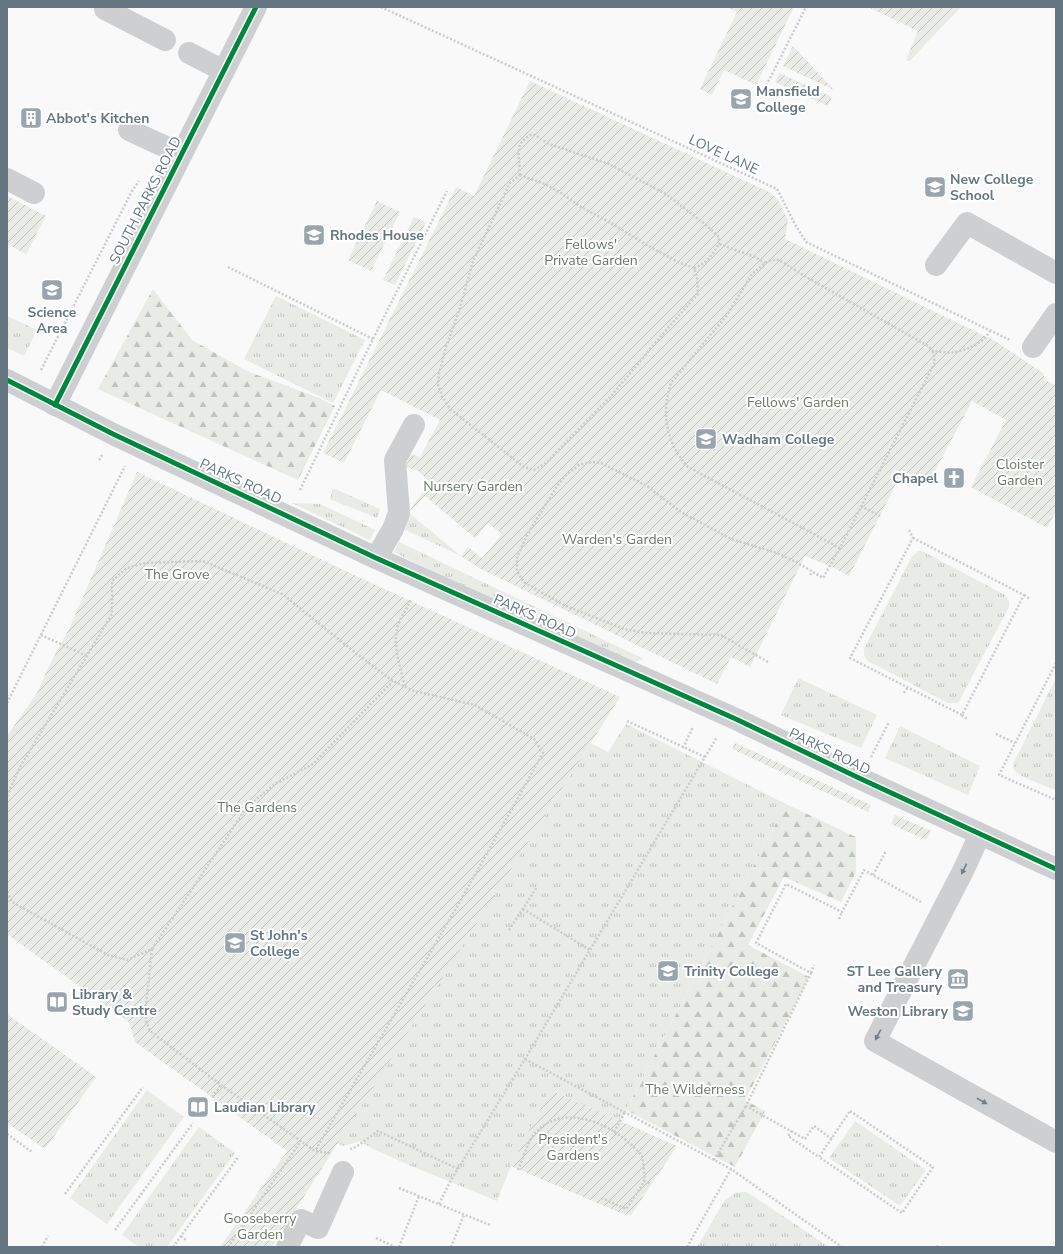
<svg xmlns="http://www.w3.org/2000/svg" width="1063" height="1254" font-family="'Nunito Sans',sans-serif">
<defs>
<pattern id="grass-tufts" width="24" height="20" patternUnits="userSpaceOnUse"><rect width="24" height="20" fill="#e8ebe6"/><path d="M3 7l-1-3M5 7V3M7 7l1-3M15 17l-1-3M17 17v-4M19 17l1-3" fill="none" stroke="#c0c3c0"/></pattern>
<pattern id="forest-firs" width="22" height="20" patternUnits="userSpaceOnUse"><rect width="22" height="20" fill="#e8ebe6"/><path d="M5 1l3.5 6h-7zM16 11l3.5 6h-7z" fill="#c0c3c0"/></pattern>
<pattern id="garden-furrows" width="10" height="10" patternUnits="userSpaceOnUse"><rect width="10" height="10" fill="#e8ebe6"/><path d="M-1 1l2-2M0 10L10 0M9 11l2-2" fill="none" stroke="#c0c3c0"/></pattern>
</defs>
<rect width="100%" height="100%" fill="#f9f9f9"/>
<g fill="url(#grass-tufts)">
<path d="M 276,296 L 365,340 L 333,403 L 244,359 Z"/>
<path d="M 7,316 L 37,330 L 24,356 L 7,348 Z"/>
<path d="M 333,488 L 380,509 L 377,518 L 330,499 Z"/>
<path d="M 292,503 L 320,504 L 375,530 L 370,540 Z"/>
<path d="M 409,513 L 461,556 L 405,530 Z"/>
<path d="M 399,542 L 644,659 L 629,664 L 457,584 L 394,552 Z"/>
<path d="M 918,551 L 922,551 L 1005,595 C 1010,600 1010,603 1008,609 L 958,703 L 948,703 L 868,661 C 864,657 864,655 864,649 L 911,558 Z"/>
<path d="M 798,678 L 877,715 L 861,748 L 781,715 Z"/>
<path d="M 1056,678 L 1056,790 C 1046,786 1022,778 1015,771 C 1013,768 1013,765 1014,762 Z"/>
<path d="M 626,724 L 786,804 L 620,1121 L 550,1090 L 511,1166 L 497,1201 L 409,1165 L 373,1149 L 360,1141 L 343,1146 L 336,1143 L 591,743 L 608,752 Z"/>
<path d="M 900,726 L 980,766 L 968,795 L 885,758 Z"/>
<path d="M 147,1090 L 184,1117 L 107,1224 L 70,1198 Z"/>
<path d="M 855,1121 L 926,1170 L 900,1206 L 829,1158 Z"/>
<path d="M 199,1127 L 235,1153 L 167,1247 L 139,1247 L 122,1235 Z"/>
<path d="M 741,1192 L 746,1192 L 750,1194 L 829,1247 L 697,1247 L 725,1200 L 735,1193 Z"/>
</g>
<g fill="url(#forest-firs)">
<path d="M 153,289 L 192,340 L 247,371 L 319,398 L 335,406 L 298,480 L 98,389 Z"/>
<path d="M 786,804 L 856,837 L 856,872 L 841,902 L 784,877 L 748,945 L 809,977 L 745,1100 L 765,1111 L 735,1167 L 626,1110 Z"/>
</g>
<g fill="url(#garden-furrows)">
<path d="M 727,7 L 794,7 L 756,85 L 724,70 L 712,95 L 700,89 L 737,12 Z"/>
<path d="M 868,7 L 961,7 L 909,61 L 906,60 L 918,31 Z"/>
<path d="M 793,46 L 834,90 L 783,66 Z"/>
<path d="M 779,73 L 832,97 L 828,106 L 775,82 Z"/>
<path d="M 530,81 L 771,193 L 778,200 L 788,220 L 785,239 L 995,341 L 1043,373 L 1045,380 L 1056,386 L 1056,511 L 1047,528 L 971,487 L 1006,420 L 972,401 L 928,484 L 903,471 L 849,576 L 830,566 L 805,556 L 750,667 L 731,657 L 717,684 L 479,568 L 461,556 L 468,547 L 482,558 L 502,534 L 488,523 L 475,538 L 425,496 L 409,513 L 412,507 L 430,482 L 417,470 L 405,467 L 411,454 L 420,457 L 440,420 L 381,390 L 344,463 L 323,453 L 456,187 L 474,196 Z"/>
<path d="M 7,196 L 46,216 L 26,254 L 7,244 Z"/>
<path d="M 377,201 L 400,212 L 371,271 L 348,260 Z"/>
<path d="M 414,217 L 426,222 L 395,285 L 383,280 Z"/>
<path d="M 137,472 L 354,575 L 620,697 L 272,1247 L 220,1247 L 287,1151 L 135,1042 L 129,1022 L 7,934 L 7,736 L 37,693 L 50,664 L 69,629 Z"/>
<path d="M 735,743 L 871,805 L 868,812 L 732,749 Z"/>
<path d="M 895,815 L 931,831 L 926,840 L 891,824 Z"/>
<path d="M 7,1014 L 96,1077 L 45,1149 L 7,1123 Z"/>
<path d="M 550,1090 L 677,1146 L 631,1215 L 623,1214 L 511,1166 Z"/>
</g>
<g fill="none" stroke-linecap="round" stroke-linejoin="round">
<g stroke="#cbcccd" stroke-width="2.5" stroke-dasharray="2 2" stroke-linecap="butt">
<path d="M 381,7 L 777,189 L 796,226 L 806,242 L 1010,340"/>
<path d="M 761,96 L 806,7"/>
<path d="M 520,175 L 545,184 L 561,193 L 581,207 L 611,223 L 645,244 L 678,262 L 694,268 L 697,277 L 698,294 L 673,322 L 611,396 L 546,463 L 534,470 L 524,467 L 450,409 L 442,396 L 438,385 L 439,374 L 446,347 L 460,308 L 473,261 L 510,183 Z"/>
<path d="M 520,175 C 519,171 520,166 519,162 C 518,147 518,141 533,134 L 549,144 L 609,164 L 666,194 L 706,225 L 719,237 L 719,244"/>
<path d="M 228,267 L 373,339"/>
<path d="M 694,268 C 708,263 711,256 719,244 L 755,257 L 765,263"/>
<path d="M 933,351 L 935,362 L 840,548 L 688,467 C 666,443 661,413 671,383 L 727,315 L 752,274 L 765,263 L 771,260 L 779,260 L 787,265 L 808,278 L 928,346 L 933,351 C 940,352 949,353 955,352 C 968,350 984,342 990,331"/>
<path d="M 41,370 L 132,191 L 139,181"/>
<path d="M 99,460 L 102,455"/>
<path d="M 300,490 L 373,339 L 447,191"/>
<path d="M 861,506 L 880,516"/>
<path d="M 909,530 L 913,538"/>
<path d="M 913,538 L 1024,595 L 962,715 L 850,658 Z"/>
<path d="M 810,575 L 812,571"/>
<path d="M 1024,595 L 1030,599"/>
<path d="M 41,635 L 87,656"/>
<path d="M 768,662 L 721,635 L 646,633 L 624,629 L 566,606 L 525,583 L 521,578 L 517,571 L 517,558 L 526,537 L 557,486 L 566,475 L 579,465 L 592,462 L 601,463 L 647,486 L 681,512 L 731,539 L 777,553 L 798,563 L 823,578 L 840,548"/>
<path d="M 1056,663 L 999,775 L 1056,800"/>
<path d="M 405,686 C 400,666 392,646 398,625 C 401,617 407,608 411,600"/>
<path d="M 904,693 L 907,688"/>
<path d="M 7,703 L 125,466"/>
<path d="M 962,715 L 967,719"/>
<path d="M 627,721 L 705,757"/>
<path d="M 996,734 L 1015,743"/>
<path d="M 683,748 L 693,727"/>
<path d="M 871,757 L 889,722"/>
<path d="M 7,796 L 20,767 L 112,614 L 112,581 L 127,568 L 145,563 L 203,561 L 282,594 L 357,654 L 393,681 L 414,691 L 475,705 L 534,739 L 543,753 L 466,891 L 315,1151"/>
<path d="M 873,875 L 886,851"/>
<path d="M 7,892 L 12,902 L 108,955 L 127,960 L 152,949 L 146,1004 L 146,1021 L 150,1031 L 221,1085 L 315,1151 L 330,1153"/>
<path d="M 523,909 L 590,950"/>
<path d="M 839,919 L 842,912"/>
<path d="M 509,930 L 537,887"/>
<path d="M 152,949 L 247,807 L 275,784 L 313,764 L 393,681"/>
<path d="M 811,973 L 814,965"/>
<path d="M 525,1059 L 731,1169 L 842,1247"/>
<path d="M 212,1097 L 221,1085"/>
<path d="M 850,1111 L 933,1167 L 902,1213 L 819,1157 Z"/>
<path d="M 792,1131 L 788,1136 L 819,1157"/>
<path d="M 614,1132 L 625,1112"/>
<path d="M 7,1134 L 32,1152"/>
<path d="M 832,1139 L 814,1126 L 805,1139 L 746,1106 L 811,973 L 756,943 L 786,884 L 842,912 L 864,870 L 921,902"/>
<path d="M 350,1149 L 356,1147 L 378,1131 L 458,1169"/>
<path d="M 714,1160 L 746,1106"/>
<path d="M 518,1170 C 524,1157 528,1138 539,1129 C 565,1106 603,1121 627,1141 C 632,1146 638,1150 642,1156 C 643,1159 645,1177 644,1180 C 643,1186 630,1203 626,1209 L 602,1198"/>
<path d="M 644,1181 L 651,1184"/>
<path d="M 399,1188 L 490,1225"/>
<path d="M 65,1194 L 143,1087"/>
<path d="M 439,1204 L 450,1182 L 525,1059 L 717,737"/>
<path d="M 115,1230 L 193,1123"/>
<path d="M 181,1236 L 186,1240"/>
<path d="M 376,1238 L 395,1247"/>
<path d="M 42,1247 L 48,1236"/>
<path d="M 173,1247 L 239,1156"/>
<path d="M 228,1247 L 301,1141"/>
<path d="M 399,1247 L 419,1196"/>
<path d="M 451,1247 L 464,1215"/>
<path d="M 687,1247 L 731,1169"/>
<path d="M 937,1247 L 939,1244"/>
</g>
<g stroke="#cecfd0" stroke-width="22">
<path d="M 105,9 L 165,40"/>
<path d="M 189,53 L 224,71"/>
<path d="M 129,130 L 181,154"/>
<path d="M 7,179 L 34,193"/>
<path d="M 936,265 L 967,223 L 1056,273"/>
<path d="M 1033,347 L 1056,314"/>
<path d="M 7,380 L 113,434 L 376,558 L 738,720 L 859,778 L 1056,869"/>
<path d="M 55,405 L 256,7"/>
<path d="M 376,558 L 393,529 L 399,513 L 395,460 L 414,425"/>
<path d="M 980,834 L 963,871 L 875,1041 L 1056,1142"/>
<path d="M 287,1247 L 301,1220 L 318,1228 L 343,1172"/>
</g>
<g stroke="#fff" stroke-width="8">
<g id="cycleway">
<path d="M 7,380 L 113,434 L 376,558 L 738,720 L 859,778 L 1056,869"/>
<path d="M 55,405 L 256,7"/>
</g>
</g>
<use href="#cycleway" stroke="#00873e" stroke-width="5"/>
</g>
<defs><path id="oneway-solid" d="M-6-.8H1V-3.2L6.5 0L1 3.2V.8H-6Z"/></defs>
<g fill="#707f8b">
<use href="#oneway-solid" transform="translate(964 869) rotate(116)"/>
<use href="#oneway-solid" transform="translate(878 1035) rotate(117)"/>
<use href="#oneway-solid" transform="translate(982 1101) rotate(29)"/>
</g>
<defs>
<g id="university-square" transform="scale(1.15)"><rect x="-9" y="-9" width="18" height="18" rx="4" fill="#99a4ac" stroke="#fff"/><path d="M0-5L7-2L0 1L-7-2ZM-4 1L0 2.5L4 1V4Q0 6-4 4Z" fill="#fff"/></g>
<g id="building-square" transform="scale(1.15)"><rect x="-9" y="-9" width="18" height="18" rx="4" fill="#99a4ac" stroke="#fff"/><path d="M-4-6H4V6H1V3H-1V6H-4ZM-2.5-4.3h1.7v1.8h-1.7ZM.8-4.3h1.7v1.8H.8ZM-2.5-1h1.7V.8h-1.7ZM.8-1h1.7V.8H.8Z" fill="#fff"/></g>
<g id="school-square" transform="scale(1.15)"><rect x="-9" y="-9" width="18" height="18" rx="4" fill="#99a4ac" stroke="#fff"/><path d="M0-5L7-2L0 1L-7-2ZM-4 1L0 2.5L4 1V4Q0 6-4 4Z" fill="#fff"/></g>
<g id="church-square" transform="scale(1.15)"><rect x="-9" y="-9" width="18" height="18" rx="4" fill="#99a4ac" stroke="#fff"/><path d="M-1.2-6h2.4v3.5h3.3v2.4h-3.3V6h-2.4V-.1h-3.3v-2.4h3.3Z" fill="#fff"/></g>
<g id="museum-square" transform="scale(1.15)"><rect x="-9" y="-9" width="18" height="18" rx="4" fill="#99a4ac" stroke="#fff"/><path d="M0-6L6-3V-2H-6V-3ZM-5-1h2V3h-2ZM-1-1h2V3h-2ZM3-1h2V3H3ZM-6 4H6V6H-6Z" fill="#fff"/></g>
<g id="library-square" transform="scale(1.15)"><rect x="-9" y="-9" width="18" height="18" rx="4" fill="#99a4ac" stroke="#fff"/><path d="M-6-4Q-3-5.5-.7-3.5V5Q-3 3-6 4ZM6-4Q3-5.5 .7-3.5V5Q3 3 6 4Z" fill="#fff"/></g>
</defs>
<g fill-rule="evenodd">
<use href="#university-square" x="741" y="99"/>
<use href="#building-square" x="31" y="118"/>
<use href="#school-square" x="935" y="187"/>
<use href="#university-square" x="314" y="235"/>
<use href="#university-square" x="52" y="290"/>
<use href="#university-square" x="706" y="439"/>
<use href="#church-square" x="954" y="478"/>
<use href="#university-square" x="235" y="943"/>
<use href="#university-square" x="668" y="971"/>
<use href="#museum-square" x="958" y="979"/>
<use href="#library-square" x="57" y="1002"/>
<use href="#university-square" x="963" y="1011"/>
<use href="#library-square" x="198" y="1107"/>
</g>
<g text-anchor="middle" stroke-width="4" stroke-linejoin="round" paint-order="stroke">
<g font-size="14" font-weight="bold" fill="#657683" stroke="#fff" text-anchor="start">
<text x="756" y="96">Mansfield<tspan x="756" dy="16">College</tspan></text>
<text x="46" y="123">Abbot's Kitchen</text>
<text x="950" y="184">New College<tspan x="950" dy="16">School</tspan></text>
<text x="330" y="240">Rhodes House</text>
<text x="52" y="317" text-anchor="middle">Science<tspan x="52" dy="16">Area</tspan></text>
<text x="722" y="444">Wadham College</text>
<text x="938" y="483" text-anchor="end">Chapel</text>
<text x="250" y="940">St John's<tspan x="250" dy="16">College</tspan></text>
<text x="684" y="976">Trinity College</text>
<text x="942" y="976" text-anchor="end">ST Lee Gallery<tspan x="942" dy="16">and Treasury</tspan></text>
<text x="72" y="999">Library &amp;<tspan x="72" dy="16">Study Centre</tspan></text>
<text x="948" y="1016" text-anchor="end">Weston Library</text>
<text x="214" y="1112">Laudian Library</text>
</g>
<g font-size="14" fill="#657683" stroke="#fff">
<text transform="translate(724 154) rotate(25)" y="5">LOVE LANE</text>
<text transform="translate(145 200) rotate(-63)" y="5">SOUTH PARKS ROAD</text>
<text transform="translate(241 481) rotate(25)" y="5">PARKS ROAD</text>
<text transform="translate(535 616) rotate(24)" y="5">PARKS ROAD</text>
<text transform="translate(830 751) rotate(26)" y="5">PARKS ROAD</text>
</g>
<g font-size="14" fill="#687a64" stroke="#fff">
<text x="591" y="249">Fellows'<tspan x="591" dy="16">Private Garden</tspan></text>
<text x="798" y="407">Fellows' Garden</text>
<text x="1020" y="469">Cloister<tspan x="1020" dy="16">Garden</tspan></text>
<text x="473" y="491">Nursery Garden</text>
<text x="617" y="544">Warden's Garden</text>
<text x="177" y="579">The Grove</text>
<text x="257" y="812">The Gardens</text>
<text x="695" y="1094">The Wilderness</text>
<text x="573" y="1144">President's<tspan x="573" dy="16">Gardens</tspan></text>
<text x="260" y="1223">Gooseberry<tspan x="260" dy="16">Garden</tspan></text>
</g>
</g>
<rect width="1063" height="1254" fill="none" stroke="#657683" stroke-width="16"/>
</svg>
